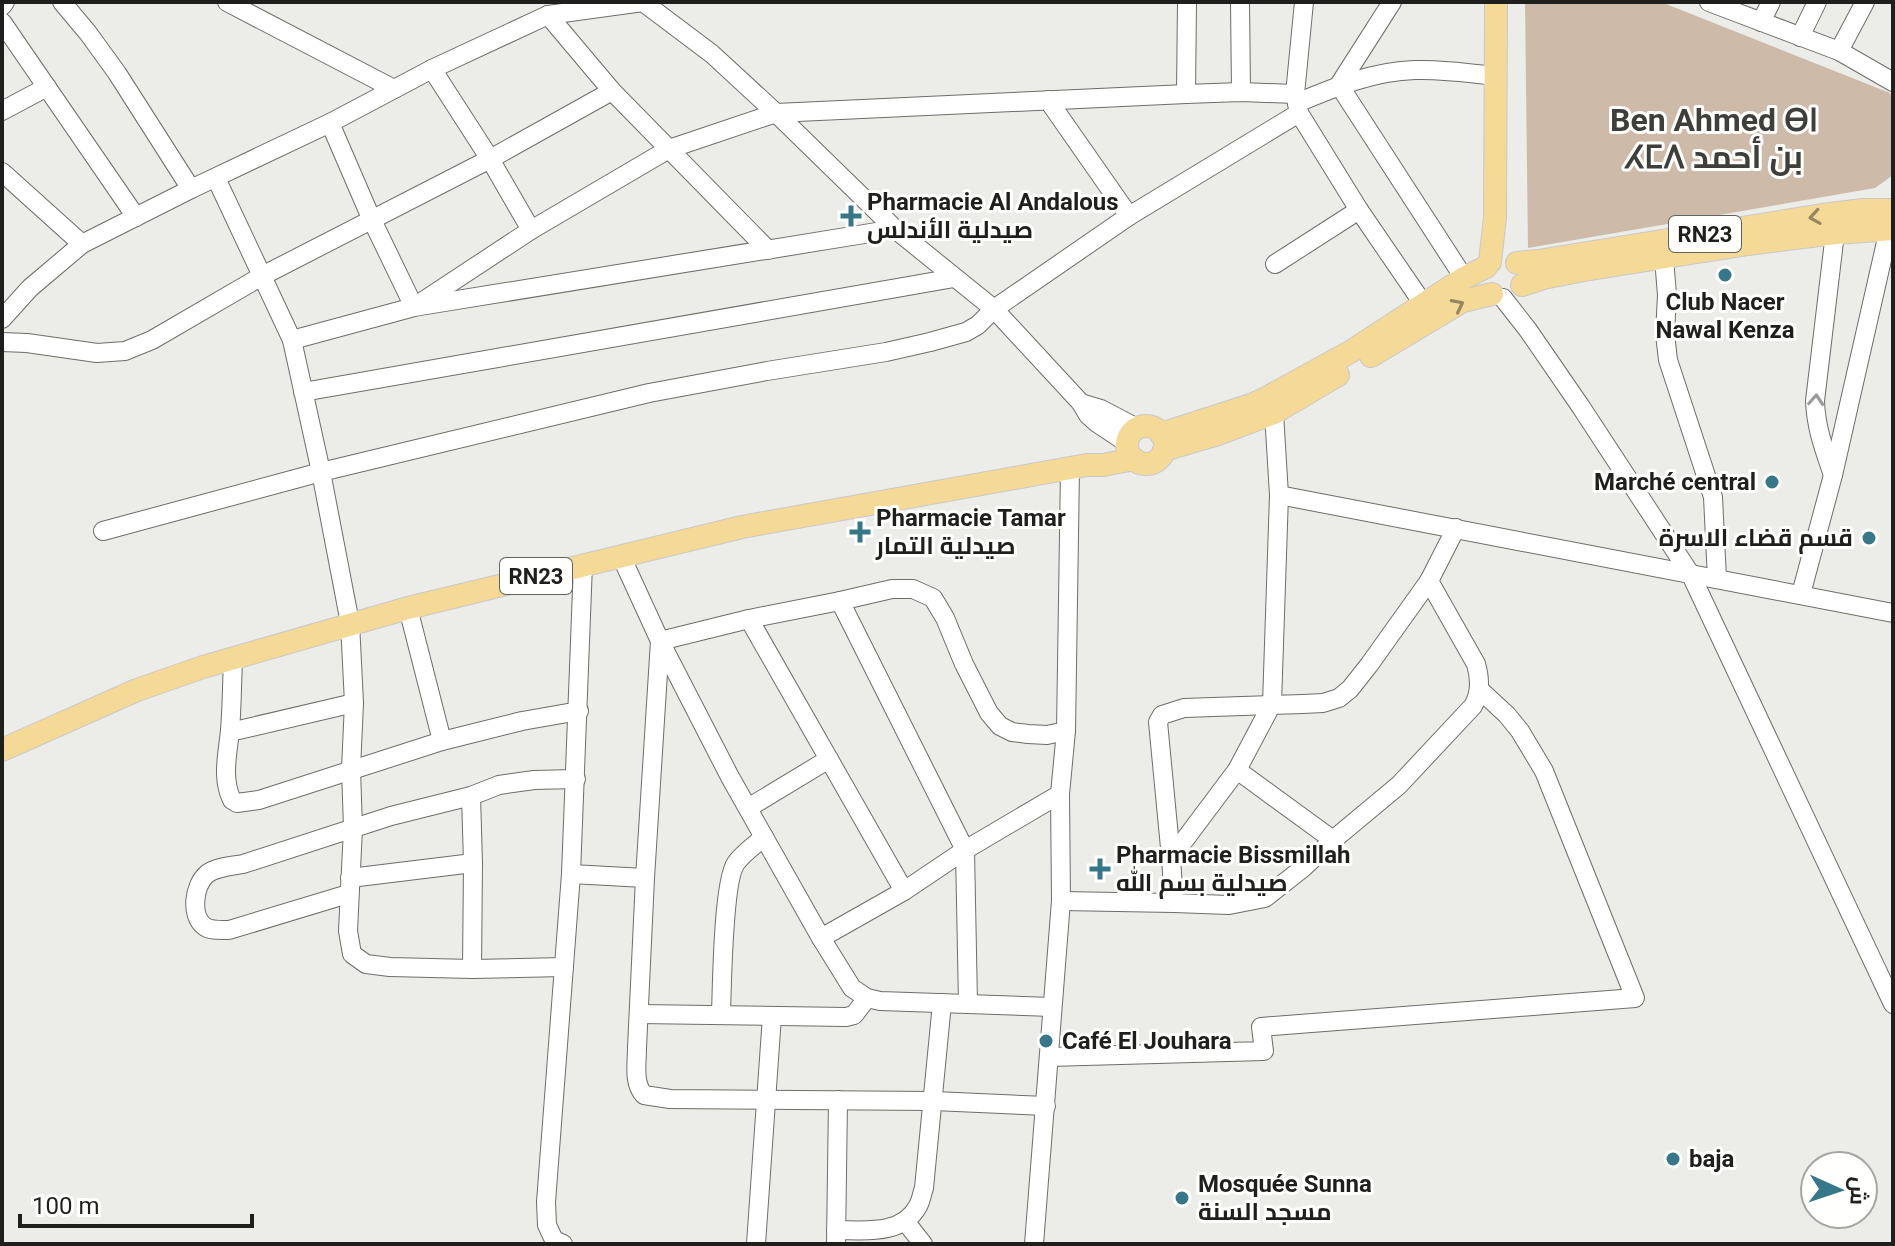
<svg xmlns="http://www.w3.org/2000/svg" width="1895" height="1246" font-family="Roboto,Cairo,'Noto Sans Tifinagh',sans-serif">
<rect width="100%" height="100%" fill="#ecece8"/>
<path fill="#cebaa8" d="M 1525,2 L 1661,2 L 1890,93 L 1893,100 L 1893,175 L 1875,188 L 1528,248 Z"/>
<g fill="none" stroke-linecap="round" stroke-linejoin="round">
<g stroke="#6d6d6a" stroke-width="20">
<g id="minor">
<path d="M 62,2 L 88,33 L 117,73 L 191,189"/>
<path d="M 227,2 L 394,89"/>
<path d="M 1240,2 L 1241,92"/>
<path d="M 1304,2 L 1295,94 L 1299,113 L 1359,210 L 1424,305"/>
<path d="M 1392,2 L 1339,85 L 1464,278"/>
<path d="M 1709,2 L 1839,51 L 1893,82"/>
<path d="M 2,6 L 5,2"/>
<path d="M 548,15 L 612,91 L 768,250"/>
<path d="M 2,22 L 136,217"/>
<path d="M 1761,22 L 1771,2"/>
<path d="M 1800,37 L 1817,2"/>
<path d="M 1839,51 L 1865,2"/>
<path d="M 432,69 L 490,159 L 531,230"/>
<path d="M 1186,94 L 1187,2"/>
<path d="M 1048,100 L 1129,216"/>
<path d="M 1297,103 C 1335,87 1374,71 1415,70 C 1442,69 1469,73 1495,76"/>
<path d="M 2,111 L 47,87"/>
<path d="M 330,123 L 371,218 L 414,307 L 531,230 L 669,149 L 776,113 L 1186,94 L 1241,92 L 1295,94"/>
<path d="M 2,172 L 82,244"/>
<path d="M 216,178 L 292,340 L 321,472 L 350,623 L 354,703 L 351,769 L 353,828 L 348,931 L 352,954 L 366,964 L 390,967 L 472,969 L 564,967"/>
<path d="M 1664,258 L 1667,295 L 1665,334 L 1668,360 L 1713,497 L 1717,579"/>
<path d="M 1275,264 L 1359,210"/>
<path d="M 1503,298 L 1528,330 L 1581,407 L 1691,575 L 1893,1004"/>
<path d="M 2,319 L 30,288 L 82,244 L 191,189 L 330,123 L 432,69 L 548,15 L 643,2 L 712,54 L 776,113 L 895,229 L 994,309 L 1081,403 L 1088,415 L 1097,423 L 1127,443"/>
<path d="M 292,340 L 414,307 L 895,229"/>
<path d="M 2,342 L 27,343 L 97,353 L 125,351 L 152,340 L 262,276 L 490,159 L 612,91"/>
<path d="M 303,392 L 954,278"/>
<path d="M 1081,403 L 1101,409 L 1137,428"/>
<path d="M 1833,475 C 1824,449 1816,428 1815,401 L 1835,233"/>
<path d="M 1279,495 L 1893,613"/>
<path d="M 103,531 L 321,472 L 649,393 L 767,371 L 886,352 L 930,342 L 966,332 L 978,325 L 994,309 L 1129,216 L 1299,113"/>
<path d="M 621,556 L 660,641 L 730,777 L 821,938 L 852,988 L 867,998 L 880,1001 L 1052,1007"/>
<path d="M 1801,594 L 1833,475 L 1889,229"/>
<path d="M 840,601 L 965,850 L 968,1004"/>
<path d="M 408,608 L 442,741"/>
<path d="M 749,619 L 904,891"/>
<path d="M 233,659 C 232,682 232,706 230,730 C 228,753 221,778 232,800 L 237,803 L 259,800 L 442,741 L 522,721 L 579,711"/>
<path d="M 230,732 L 354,703"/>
<path d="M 1237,770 L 1333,840"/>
<path d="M 471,796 L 473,863 L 472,969"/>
<path d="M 748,808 L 829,759"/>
<path d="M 1171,858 L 1158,722 L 1162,715 L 1184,708 L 1303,704 L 1323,703 L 1339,698 L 1350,689 L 1369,665 L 1429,581 L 1456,528"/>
<path d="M 571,874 L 645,878"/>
<path d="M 350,878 L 473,863"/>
<path d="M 348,894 L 229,930 C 221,930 210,931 204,926 C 190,915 194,885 207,874 C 216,867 232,866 243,864 L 391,816 L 471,796 L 499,785 L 534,780 L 576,779"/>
<path d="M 1061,901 L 1174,903 L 1171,858 L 1237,770 L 1272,704 L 1279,495 L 1274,413"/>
<path d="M 1174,903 L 1229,905 L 1265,898 L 1303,868 L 1333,840 L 1399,785 L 1473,706 C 1481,693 1480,678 1476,664 L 1429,581"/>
<path d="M 821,938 L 904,891 L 965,850 L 1060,794"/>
<path d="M 639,1014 L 846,1017 L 854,1015 L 867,998"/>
<path d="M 721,1014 C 722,986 723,881 736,863 C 743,853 755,845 764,837"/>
<path d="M 1049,1057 L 1264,1051 L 1261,1027 L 1635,998 L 1544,771 L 1520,731 L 1507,715 L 1479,689"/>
<path d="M 1046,1106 L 934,1101 L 670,1099 L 644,1095 C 633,1083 637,1064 637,1048 L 645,878 L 660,641 L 749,619 L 840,601 L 892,589 L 913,589 L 933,598 L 945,618 L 964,664 L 989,713 L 1000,726 L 1012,732 L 1028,734 L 1047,735 L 1066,731"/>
<path d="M 905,1221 L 923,1244"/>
<path d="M 836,1230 C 864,1230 902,1236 918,1206 C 921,1201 922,1193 924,1188 L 942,1003"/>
<path d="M 563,1244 L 554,1240 L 547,1225 L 546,1202 L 571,874 L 583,564"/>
<path d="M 756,1244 L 772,1016"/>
<path d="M 836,1244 L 838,1100"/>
<path d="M 1034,1244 L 1061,901 L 1060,794 L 1066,731 L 1070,469"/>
</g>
</g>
<g stroke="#c9c9c9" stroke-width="24">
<g id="major">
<path d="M 1490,262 L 1495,217 L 1496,2"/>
<path d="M 1517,263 L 1538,261 L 1822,215 L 1863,210 L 1893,210"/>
<path d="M 1522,285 L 1543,278 L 1584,270 L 1748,244 L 1835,233 L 1893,229"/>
<path d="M 1371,356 L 1463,301 L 1492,294"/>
<circle cx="1146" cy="445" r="19"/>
<path d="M 1161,434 L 1251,405 L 1266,398 L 1350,352 L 1464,278 L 1486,267"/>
<path d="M 1164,450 L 1218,434 L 1274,413 L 1338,375"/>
<path d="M 2,750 L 137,690 L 203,667 L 408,608 L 742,527 L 1087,465 L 1103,465 L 1134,459"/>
</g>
</g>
<use href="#minor" stroke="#fff" stroke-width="18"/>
<use href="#major" stroke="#f5d997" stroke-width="22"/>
</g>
<defs><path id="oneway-chevron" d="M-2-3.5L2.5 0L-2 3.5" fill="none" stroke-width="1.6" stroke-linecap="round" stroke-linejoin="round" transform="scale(2)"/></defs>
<g stroke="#958560">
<use href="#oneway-chevron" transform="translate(1815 217) rotate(171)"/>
<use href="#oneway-chevron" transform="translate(1458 305) rotate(-27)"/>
</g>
<use stroke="#9a9a99" href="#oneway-chevron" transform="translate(1816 400) rotate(-86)"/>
<g fill="#36778a" stroke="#fffffe" stroke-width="3">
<path d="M847 204h8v8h8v8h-8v8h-8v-8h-8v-8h8z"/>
<circle cx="1725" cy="275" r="8"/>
<circle cx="1772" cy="482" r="8"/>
<path d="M856 520h8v8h8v8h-8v8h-8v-8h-8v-8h8z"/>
<circle cx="1869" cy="538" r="8"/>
<path d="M1096 857h8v8h8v8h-8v8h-8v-8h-8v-8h8z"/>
<circle cx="1046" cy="1041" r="8"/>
<circle cx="1673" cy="1159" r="8"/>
<circle cx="1182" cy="1198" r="8"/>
</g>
<g text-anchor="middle" stroke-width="6" stroke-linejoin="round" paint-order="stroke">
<g fill="#fffffe" stroke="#626260" stroke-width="2">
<rect x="1669" y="216" width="72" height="36" rx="6"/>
<rect x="500" y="558" width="72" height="36" rx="6"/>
</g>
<g font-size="22" font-weight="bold" fill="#1f1f1d">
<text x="1705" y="242">RN23</text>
<text x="536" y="584">RN23</text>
</g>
<g font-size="24" font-weight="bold" fill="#1f1f1d" stroke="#fffffe" text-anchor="start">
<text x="867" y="210">Pharmacie Al Andalous<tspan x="867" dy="28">صيدلية الأندلس</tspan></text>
<text x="1725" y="310" text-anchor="middle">Club Nacer<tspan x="1725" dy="28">Nawal Kenza</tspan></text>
<text x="1756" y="490" text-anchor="end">Marché central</text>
<text x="876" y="526">Pharmacie Tamar<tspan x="876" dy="28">صيدلية التمار</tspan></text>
<text x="1853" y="546" text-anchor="end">قسم قضاء الاسرة</text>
<text x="1116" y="863">Pharmacie Bissmillah<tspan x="1116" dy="28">صيدلية بسم الله</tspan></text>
<text x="1062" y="1049">Café El Jouhara</text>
<text x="1689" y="1167">baja</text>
<text x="1198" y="1192">Mosquée Sunna<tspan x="1198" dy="28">مسجد السنة</tspan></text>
</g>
<g font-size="32" font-weight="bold" fill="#3e3e3a" stroke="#fffffe">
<text x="1714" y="131">Ben Ahmed ⴱⵏ<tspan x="1714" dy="37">ⵃⵎⴷ بن أحمد</tspan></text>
</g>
</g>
<rect width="1895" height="1246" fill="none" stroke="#1f1f1d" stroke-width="8"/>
<g transform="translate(1839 1190) rotate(93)"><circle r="38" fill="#fffffe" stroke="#a5a5a4" stroke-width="2"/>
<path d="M0-6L14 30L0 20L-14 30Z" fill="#36778a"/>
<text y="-12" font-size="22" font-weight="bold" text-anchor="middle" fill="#1f1f1d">ش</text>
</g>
<path d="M20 1214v12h232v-12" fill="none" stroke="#1f1f1d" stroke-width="4"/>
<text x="32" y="1214" font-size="24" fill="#1f1f1d" stroke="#fffffe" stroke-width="6" paint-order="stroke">100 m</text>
</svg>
